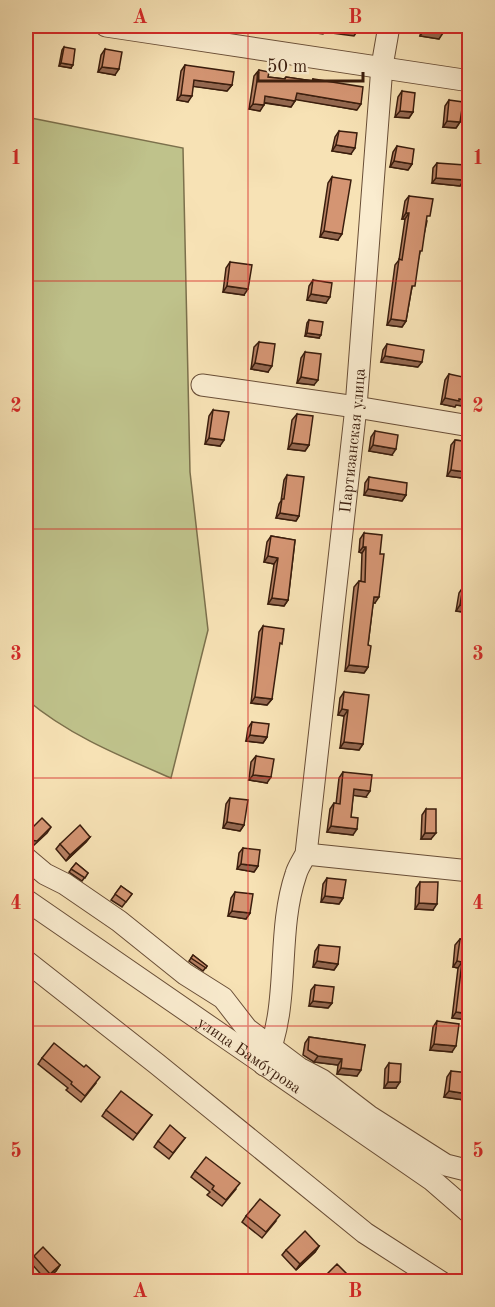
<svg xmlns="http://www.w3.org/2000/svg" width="495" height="1307" font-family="'Old Standard TT',serif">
<rect width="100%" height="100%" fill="#f7e2b5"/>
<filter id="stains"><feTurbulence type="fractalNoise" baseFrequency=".00333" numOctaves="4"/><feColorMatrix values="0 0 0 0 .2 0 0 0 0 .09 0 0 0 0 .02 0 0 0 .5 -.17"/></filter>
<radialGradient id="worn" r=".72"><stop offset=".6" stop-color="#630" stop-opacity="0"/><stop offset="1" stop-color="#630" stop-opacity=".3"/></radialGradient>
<path fill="#bfc28b" stroke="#7c704c" stroke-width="1.5" d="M 26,117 L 183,148 L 190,472 L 208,630 L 171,778 C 120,756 68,735 26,699 Z"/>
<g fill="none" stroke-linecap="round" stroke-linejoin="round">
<g stroke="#694e37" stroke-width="23">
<g id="minor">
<path d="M 106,26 L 470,81"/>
<path d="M 202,385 L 356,407 L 470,426"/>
<path d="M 306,854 L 470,871"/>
<path d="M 26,858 L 45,874 L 65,884 L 119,921 L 185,974 L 223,998 L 247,1029 L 299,1068 L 322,1080 L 369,1116 L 446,1165 L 466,1170"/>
<path id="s1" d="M 26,900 L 432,1180 L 470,1213"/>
<path d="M 26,961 L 157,1064 L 365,1233 L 441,1282"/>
<path id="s2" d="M 264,1065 C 292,1005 275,936 296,874 C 298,867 303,860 306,854 L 356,407 L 382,66 L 389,26"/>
</g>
</g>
<use href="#minor" stroke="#faeccf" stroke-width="21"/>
</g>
<g fill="#b68063" stroke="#3a1d0d" stroke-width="1.5">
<path d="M 422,26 L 445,26 L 439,39 L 420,36 Z"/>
<path d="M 64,47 L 71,68 L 59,66 L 62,50 Z"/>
<path d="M 105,49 L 115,75 L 98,72 L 101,55 Z"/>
<path d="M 185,65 L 232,85 L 227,91 L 193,86 L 188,102 L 177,100 L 181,71 Z"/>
<path d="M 259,70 L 268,77 L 284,79 L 286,77 L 312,81 L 313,79 L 357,110 L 296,99 L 291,107 L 264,103 L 260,111 L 249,109 L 254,76 Z"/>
<path d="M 402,91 L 413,112 L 409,118 L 395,117 L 398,97 Z"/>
<path d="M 449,100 L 460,122 L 456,128 L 443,127 L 445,106 Z"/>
<path d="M 339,131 L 351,154 L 332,151 L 335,137 Z"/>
<path d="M 397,146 L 412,164 L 408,170 L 390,167 L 393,152 Z"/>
<path d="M 437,163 L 464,180 L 460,186 L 432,183 L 433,168 Z"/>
<path d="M 332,177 L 338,240 L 320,237 L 328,183 Z"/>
<path d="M 409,196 L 427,221 L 411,292 L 406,321 L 402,327 L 387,325 L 395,265 L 399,260 L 405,219 L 402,219 L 405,201 Z"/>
<path d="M 230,262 L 244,295 L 223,292 L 226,268 Z"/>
<path d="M 313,280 L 326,303 L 307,300 L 309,286 Z"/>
<path d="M 309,320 L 319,338 L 305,336 L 307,323 Z"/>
<path d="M 259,342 L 268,372 L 251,369 L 254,347 Z"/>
<path d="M 387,344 L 418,367 L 381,362 L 383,350 Z"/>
<path d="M 305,352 L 314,385 L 297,383 L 301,358 Z"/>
<path d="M 449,374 L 462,382 L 470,383 L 470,407 L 456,405 L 455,407 L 441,404 L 445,380 Z"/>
<path d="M 213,410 L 220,446 L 205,444 L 209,416 Z"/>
<path d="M 297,414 L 309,445 L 305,451 L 288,449 L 292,420 Z"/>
<path d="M 375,431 L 392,455 L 369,451 L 371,437 Z"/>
<path d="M 455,440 L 470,442 L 470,467 L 467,467 L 462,478 L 447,476 L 451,445 Z"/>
<path d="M 287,475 L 299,516 L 296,521 L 276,518 L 279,504 L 281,501 L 284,480 Z"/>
<path d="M 369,477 L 406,495 L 402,501 L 364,495 L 365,483 Z"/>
<path d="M 364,533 L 375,603 L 373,603 L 368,645 L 368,667 L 364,673 L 345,671 L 354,587 L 359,581 L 361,581 L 362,553 L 359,552 L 360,539 Z"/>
<path d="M 271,536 L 295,540 L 288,600 L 284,606 L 268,604 L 274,564 L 264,562 L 267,542 Z"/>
<path d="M 463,587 L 470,613 L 456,611 L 459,593 Z"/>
<path d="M 263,626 L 272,699 L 267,705 L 251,703 L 259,632 Z"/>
<path d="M 344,692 L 363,744 L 359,750 L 340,748 L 344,716 L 338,715 L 340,698 Z"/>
<path d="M 252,722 L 267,737 L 263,743 L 246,741 L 248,728 Z"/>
<path d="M 256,756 L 267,783 L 249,780 L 251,762 Z"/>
<path d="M 343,772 L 366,797 L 353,795 L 351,817 L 353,835 L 327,832 L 330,809 L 334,803 L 336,804 L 339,778 Z"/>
<path d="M 230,798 L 244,825 L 240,831 L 223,828 L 226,804 Z"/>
<path d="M 426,809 L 431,839 L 421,839 L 422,815 Z"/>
<path d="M 470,825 L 470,842 L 466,842 L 467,829 Z"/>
<path d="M 90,837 L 86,842 L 66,861 L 56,849 L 60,844 Z"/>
<path d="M 243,848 L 258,866 L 254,872 L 237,869 L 239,853 Z"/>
<path d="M 76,863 L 88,873 L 82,881 L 69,872 Z"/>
<path d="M 327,878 L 343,898 L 339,904 L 321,902 L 323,884 Z"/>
<path d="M 420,882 L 433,910 L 415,909 L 416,888 Z"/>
<path d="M 121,886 L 132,894 L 122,907 L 111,900 Z"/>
<path d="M 235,892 L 250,913 L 246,919 L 228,916 L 231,898 Z"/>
<path d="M 460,939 L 470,940 L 470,1020 L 452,1018 L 458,968 L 453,967 L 455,945 Z"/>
<path d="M 319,945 L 338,964 L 334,970 L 313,967 L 315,951 Z"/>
<path d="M 193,955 L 207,966 L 203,971 L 189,961 Z"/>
<path d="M 315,985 L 332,1003 L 328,1008 L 309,1006 L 311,990 Z"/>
<path d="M 437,1021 L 452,1052 L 430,1050 L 433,1027 Z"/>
<path d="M 309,1037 L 365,1045 L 357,1076 L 337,1074 L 338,1065 L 314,1062 L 303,1055 L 305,1043 Z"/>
<path d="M 42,1058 L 96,1083 L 81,1102 L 66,1090 L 68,1088 L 38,1064 Z"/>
<path d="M 389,1063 L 396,1088 L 384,1088 L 385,1069 Z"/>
<path d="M 451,1071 L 468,1094 L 464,1100 L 444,1097 L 447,1077 Z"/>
<path d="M 106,1110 L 152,1115 L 133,1140 L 102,1116 Z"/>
<path d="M 185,1138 L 169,1159 L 154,1147 L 158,1141 Z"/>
<path d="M 195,1171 L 236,1189 L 222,1206 L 207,1195 L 210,1192 L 191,1177 Z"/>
<path d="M 246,1216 L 276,1221 L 262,1238 L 242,1222 Z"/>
<path d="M 319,1246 L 315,1252 L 296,1270 L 282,1255 L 286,1250 Z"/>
<path d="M 34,1256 L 60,1265 L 56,1271 L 46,1280 L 30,1262 Z"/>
</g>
<g fill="#946850" stroke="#3a1d0d" stroke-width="1.5">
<path d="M 268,26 L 327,26 L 358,30 L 354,36 L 324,32 L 323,34 Z"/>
<path d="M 424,30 L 443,33 L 439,39 L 420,36 Z"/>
<path d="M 61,63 L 73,65 L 71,68 L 59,66 Z"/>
<path d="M 102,67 L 119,69 L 115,75 L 98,72 Z"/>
<path d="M 194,80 L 232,85 L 227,91 L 190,86 Z"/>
<path d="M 297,93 L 361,104 L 357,110 L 292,99 Z"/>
<path d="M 181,95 L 192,96 L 188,102 L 177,100 Z"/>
<path d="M 265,96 L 295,101 L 291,107 L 261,102 Z"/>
<path d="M 253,104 L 264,105 L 260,111 L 249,109 Z"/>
<path d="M 400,111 L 413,112 L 409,118 L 395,117 Z"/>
<path d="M 447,121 L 460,122 L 456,128 L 443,127 Z"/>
<path d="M 336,145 L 355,148 L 351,154 L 332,151 Z"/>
<path d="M 394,161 L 412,164 L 408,170 L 390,167 Z"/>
<path d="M 436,178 L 464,180 L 460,186 L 432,183 Z"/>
<path d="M 406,213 L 409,213 L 405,219 L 402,219 Z"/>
<path d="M 324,231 L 342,234 L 338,240 L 320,237 Z"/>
<path d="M 227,286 L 248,289 L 244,295 L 223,292 Z"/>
<path d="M 311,294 L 330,297 L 326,303 L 307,300 Z"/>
<path d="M 391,319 L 406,321 L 402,327 L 387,325 Z"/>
<path d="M 307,333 L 321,335 L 319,338 L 305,336 Z"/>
<path d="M 385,356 L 422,362 L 418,367 L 381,362 Z"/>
<path d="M 255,363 L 272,366 L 268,372 L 251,369 Z"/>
<path d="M 301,377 L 318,380 L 314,385 L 297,383 Z"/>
<path d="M 445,398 L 459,399 L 470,401 L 470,407 L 456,405 L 455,407 L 441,404 Z"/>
<path d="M 209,438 L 224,440 L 220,446 L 205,444 Z"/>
<path d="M 292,443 L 309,445 L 305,451 L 288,449 Z"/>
<path d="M 373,445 L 396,449 L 392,455 L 369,451 Z"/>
<path d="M 468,460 L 470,461 L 470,467 L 464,466 Z"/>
<path d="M 451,470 L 466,472 L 462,478 L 447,476 Z"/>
<path d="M 368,489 L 406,495 L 402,501 L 364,495 Z"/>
<path d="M 280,513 L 299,516 L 296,521 L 276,518 Z"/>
<path d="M 363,547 L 366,547 L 362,553 L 359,552 Z"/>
<path d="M 268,556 L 278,558 L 274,564 L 264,562 Z"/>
<path d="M 374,597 L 379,597 L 375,603 L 370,602 Z"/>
<path d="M 272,598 L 288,600 L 284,606 L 268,604 Z"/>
<path d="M 460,605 L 470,606 L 470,613 L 456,611 Z"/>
<path d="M 349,665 L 368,667 L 364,673 L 345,671 Z"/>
<path d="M 255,697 L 272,699 L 267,705 L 251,703 Z"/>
<path d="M 342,709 L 348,710 L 344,716 L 338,715 Z"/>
<path d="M 250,735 L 267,737 L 263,743 L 246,741 Z"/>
<path d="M 344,742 L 363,744 L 359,750 L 340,748 Z"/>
<path d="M 253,775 L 271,777 L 267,783 L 249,780 Z"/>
<path d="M 354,789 L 370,791 L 366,797 L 350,795 Z"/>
<path d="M 227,822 L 244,825 L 240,831 L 223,828 Z"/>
<path d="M 331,826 L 357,829 L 353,835 L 327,832 Z"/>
<path d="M 51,827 L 47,833 L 32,847 L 26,846 L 29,840 Z"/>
<path d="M 425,833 L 436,833 L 431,839 L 421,839 Z"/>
<path d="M 470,836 L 470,842 L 466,842 Z"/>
<path d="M 90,837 L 86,842 L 66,861 L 70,855 Z"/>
<path d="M 241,864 L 258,866 L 254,872 L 237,869 Z"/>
<path d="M 325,896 L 343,898 L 339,904 L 321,902 Z"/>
<path d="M 419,903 L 437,904 L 433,910 L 415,909 Z"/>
<path d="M 232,911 L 250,913 L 246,919 L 228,916 Z"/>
<path d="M 317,961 L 338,964 L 334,970 L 313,967 Z"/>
<path d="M 457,961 L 462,962 L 458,968 L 453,967 Z"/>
<path d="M 313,1001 L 332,1003 L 328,1008 L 309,1006 Z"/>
<path d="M 456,1012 L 470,1014 L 470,1020 L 452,1018 Z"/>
<path d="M 434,1044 L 456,1046 L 452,1052 L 430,1050 Z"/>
<path d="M 318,1056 L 342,1059 L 338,1065 L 314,1062 Z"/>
<path d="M 341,1068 L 361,1070 L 357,1076 L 337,1074 Z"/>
<path d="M 388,1082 L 400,1082 L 396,1088 L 384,1088 Z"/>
<path d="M 449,1091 L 468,1094 L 464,1100 L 444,1097 Z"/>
<path d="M 319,1246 L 315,1252 L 296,1270 L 300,1264 Z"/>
<path d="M 60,1265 L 56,1271 L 46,1280 L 50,1274 Z"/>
</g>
<g fill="#d49573" stroke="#3a1d0d" stroke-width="1.5">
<path d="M 307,26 L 359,26 L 358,30 L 327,26 L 327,28 Z"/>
<path d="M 425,26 L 445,26 L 443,33 L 424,30 Z"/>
<path d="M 64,47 L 75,49 L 73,65 L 61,63 Z"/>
<path d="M 105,49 L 122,52 L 119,69 L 102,67 Z"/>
<path d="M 185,65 L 234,72 L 232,85 L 194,80 L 192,96 L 181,95 Z"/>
<path d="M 259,70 L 269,72 L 268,77 L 285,79 L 286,77 L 313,81 L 313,79 L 363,87 L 361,104 L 297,93 L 295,101 L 265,96 L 264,105 L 253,104 Z"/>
<path d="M 402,91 L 415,93 L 413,112 L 400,111 Z"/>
<path d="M 449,100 L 463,102 L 460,122 L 447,121 Z"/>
<path d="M 339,131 L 357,133 L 355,148 L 336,145 Z"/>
<path d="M 397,146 L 414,149 L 412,164 L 394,161 Z"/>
<path d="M 437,163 L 465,165 L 464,180 L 436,178 Z"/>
<path d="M 332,177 L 351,180 L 342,234 L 324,231 Z"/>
<path d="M 409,196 L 433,199 L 430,216 L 427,216 L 422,251 L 420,251 L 415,286 L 412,286 L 406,321 L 391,319 L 399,259 L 402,260 L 409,213 L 406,213 Z"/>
<path d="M 230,262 L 252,265 L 248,289 L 227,286 Z"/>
<path d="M 313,280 L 332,283 L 330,297 L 311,294 Z"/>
<path d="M 309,320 L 323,322 L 321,335 L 307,333 Z"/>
<path d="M 259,342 L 275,344 L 272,366 L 255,363 Z"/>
<path d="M 387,344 L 424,350 L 422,362 L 385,356 Z"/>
<path d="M 305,352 L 321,354 L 318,380 L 301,377 Z"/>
<path d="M 449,374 L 463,377 L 462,382 L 470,383 L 470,401 L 459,399 L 459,401 L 445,398 Z"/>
<path d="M 213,410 L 229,412 L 224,440 L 209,438 Z"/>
<path d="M 297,414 L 313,416 L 309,445 L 292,443 Z"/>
<path d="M 375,431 L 398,435 L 396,449 L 373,445 Z"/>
<path d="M 455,440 L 470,442 L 470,461 L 468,460 L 466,472 L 451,470 Z"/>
<path d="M 287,475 L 304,477 L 299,516 L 280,513 L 282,499 L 284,499 Z"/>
<path d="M 369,477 L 407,483 L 406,495 L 368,489 Z"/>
<path d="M 364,533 L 382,535 L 380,554 L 384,554 L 379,597 L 374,597 L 368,645 L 371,646 L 368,667 L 349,665 L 359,581 L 365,582 L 366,547 L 363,547 Z"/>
<path d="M 271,536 L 295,540 L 288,600 L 272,598 L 278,558 L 268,556 Z"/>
<path d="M 463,587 L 470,588 L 470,606 L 460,605 Z"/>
<path d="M 263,626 L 284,629 L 282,644 L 280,643 L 272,699 L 255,697 Z"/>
<path d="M 344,692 L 369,695 L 363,744 L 344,742 L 348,710 L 342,709 Z"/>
<path d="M 252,722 L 269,724 L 267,737 L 250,735 Z"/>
<path d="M 256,756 L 274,759 L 271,777 L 253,775 Z"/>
<path d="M 343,772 L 372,775 L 370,791 L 354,789 L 351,817 L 358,818 L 357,829 L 331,826 L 334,803 L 340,804 Z"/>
<path d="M 230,798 L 248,800 L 244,825 L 227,822 Z"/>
<path d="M 426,809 L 436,809 L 436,833 L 425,833 Z"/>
<path d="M 42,818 L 51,827 L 37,841 L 29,840 L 26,837 L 26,834 Z"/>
<path d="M 80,825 L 90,837 L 70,855 L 60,844 Z"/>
<path d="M 243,848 L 260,850 L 258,866 L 241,864 Z"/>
<path d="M 76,863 L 88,873 L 85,878 L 71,869 Z"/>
<path d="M 327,878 L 346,880 L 343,898 L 325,896 Z"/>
<path d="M 420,882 L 438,882 L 437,904 L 419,903 Z"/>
<path d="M 121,886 L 132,894 L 126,902 L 115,894 Z"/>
<path d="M 235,892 L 253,894 L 250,913 L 232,911 Z"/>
<path d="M 460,939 L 470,940 L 470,1014 L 456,1012 L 462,962 L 457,961 Z"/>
<path d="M 319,945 L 340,947 L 338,964 L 317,961 Z"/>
<path d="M 193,955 L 207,966 L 206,968 L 191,958 Z"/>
<path d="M 315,985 L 334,987 L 332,1003 L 313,1001 Z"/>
<path d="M 26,1020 L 33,1027 L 26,1036 Z"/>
<path d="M 437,1021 L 459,1024 L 456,1046 L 434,1044 Z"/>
<path d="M 309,1037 L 365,1045 L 361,1070 L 341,1068 L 342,1059 L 318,1056 L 308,1050 Z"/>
<path d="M 54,1043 L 84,1067 L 86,1065 L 100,1077 L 85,1096 L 71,1084 L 72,1082 L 42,1058 Z"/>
<path d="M 389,1063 L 401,1064 L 400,1082 L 388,1082 Z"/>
<path d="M 451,1071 L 470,1073 L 468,1094 L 449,1091 Z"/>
<path d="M 121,1091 L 152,1115 L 137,1134 L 106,1110 Z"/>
<path d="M 170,1125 L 185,1138 L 173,1153 L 158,1141 Z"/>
<path d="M 206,1157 L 240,1183 L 226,1200 L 212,1189 L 214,1186 L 195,1171 Z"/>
<path d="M 260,1199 L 280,1215 L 266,1232 L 246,1216 Z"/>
<path d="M 305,1231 L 319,1246 L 300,1264 L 286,1250 Z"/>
<path d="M 43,1247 L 60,1265 L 50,1274 L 34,1256 Z"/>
<path d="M 337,1264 L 348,1275 L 342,1281 L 322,1281 L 321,1280 Z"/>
</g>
<path fill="none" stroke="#d62828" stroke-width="1.5" stroke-opacity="0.55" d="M 248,26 L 248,1282M 26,281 L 470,281M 26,529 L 470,529M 26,778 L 470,778M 26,1026 L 470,1026"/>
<g text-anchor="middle" stroke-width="6" stroke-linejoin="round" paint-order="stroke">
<g font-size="16" fill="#3a1d0d" stroke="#faeccf">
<text dy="6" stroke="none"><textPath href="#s2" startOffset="633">Партизанская улица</textPath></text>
<text dy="6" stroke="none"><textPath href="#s1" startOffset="272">улица Бамбурова</textPath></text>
</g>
</g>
<rect width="495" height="1307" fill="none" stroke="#f7e2b5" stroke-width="66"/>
<path d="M258 72v9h105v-9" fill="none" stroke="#3a1d0d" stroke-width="3"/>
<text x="267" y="72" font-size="18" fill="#3a1d0d" stroke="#faeccf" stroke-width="4.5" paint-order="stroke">50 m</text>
<rect x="33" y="33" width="429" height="1241" fill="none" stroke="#d62828" stroke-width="2"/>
<g font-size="20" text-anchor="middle" font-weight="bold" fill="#d62828">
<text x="140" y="23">A</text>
<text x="355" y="23">B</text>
<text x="16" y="164">1</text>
<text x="478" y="164">1</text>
<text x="16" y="412">2</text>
<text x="478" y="412">2</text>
<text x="16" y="660">3</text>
<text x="478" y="660">3</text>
<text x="16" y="909">4</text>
<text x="478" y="909">4</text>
<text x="16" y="1157">5</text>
<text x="478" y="1157">5</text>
<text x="140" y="1297">A</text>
<text x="355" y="1297">B</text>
</g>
<rect width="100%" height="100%" filter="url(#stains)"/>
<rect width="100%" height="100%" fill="url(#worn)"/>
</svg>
